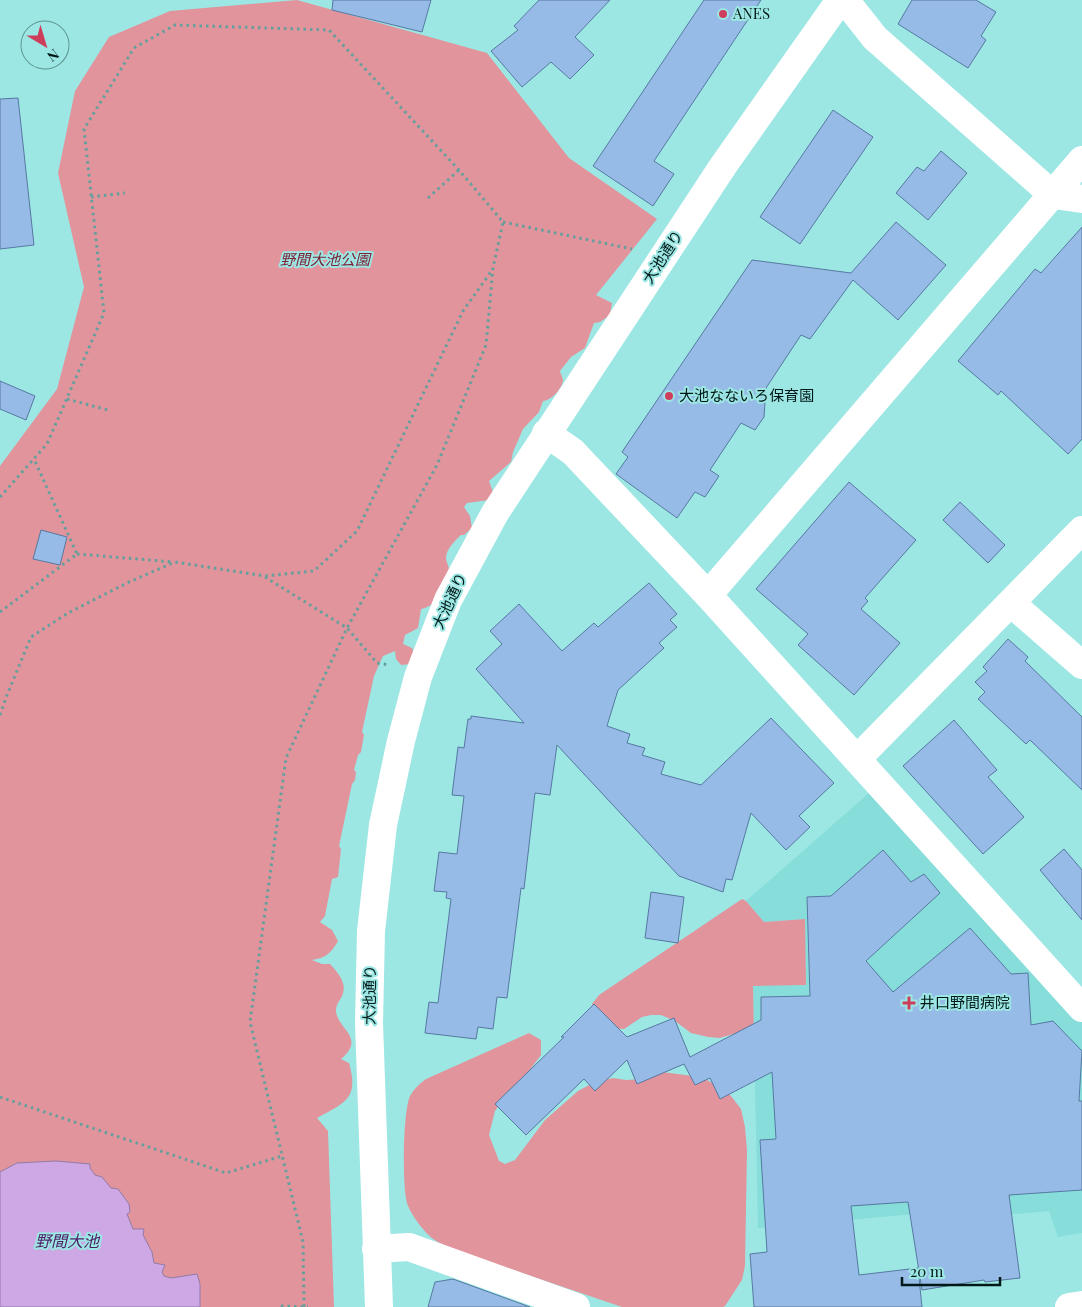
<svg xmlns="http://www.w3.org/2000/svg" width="1082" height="1307" font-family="'Playfair Display','Noto Sans JP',serif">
<rect width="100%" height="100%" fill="#9ce7e4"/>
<path fill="#86ddda" d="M 869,793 L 1082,1022 L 1082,1233 L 1058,1237 L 1049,1211 L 973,1218 L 970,1209 L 758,1228 L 753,985 L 805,919 L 764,922 L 746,901 Z"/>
<g fill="#e1949c">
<path d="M 297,0 L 487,53 L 569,158 L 657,219 L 596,295 L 612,303 L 610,315 L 600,322 L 594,323 L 585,348 L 571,357 L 560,371 C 560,372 563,379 563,380 C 562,389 552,400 543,401 L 539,412 L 523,429 L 513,452 L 511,462 L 489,481 L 493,492 L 489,500 L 467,503 L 464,507 L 470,516 L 472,528 L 464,535 L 461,535 C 455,541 446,549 446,558 C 446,562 449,566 449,570 C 449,587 437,606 421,609 L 418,628 L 405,635 L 403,644 L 412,648 L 416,657 L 410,664 L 401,665 L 396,659 L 395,651 L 383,656 L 374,676 L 362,732 L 364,735 L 361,752 L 358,755 L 354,770 L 356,772 L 355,780 L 352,784 L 339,846 L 341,849 L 338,877 L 332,879 L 325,916 L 320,922 L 332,930 L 338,941 C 331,953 326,958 312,960 L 322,964 L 330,964 C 338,973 349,984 341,998 C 338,1003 336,1005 336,1012 C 339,1030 366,1038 341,1059 L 349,1063 C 359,1098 346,1102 317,1118 L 328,1131 L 334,1307 L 0,1307 L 0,466 L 57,389 L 84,287 L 58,173 L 75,91 L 109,37 L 170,11 Z"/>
<path d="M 742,899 L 746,901 L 764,922 L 805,919 L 806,985 L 753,986 L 754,1035 L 733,1034 L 720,1038 L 708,1037 L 691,1033 L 675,1021 L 661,1015 L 651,1015 L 642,1017 L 624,1029 L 609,1028 L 593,1013 L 592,1004 L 599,995 Z"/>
<path d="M 529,1033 L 541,1040 L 541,1055 L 526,1075 L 507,1093 L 495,1111 L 489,1135 L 499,1161 L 505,1164 L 515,1160 L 545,1120 L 578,1091 L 595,1082 L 613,1078 L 626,1080 L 645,1079 L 662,1072 L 701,1077 L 720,1087 L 731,1096 L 741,1109 L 745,1127 L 747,1150 L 745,1266 L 742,1280 L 725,1306 L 723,1307 L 622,1307 L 466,1254 C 451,1248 433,1243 423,1229 C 417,1222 410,1212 407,1203 C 402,1186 403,1111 410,1096 C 414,1089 419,1084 426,1079 Z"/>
</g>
<path fill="#cea7e5" stroke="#907ca8" d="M 56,1161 L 90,1164 L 90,1168 L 95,1175 L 102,1177 L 111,1188 L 118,1189 L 129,1204 L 130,1212 L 127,1214 L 133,1229 L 144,1229 L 143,1235 L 152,1252 L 154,1263 L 165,1265 L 162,1272 L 164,1276 L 171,1278 L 197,1274 L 200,1284 L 200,1307 L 0,1307 L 0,1172 L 17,1163 Z"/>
<g fill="#97bbe7" stroke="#5679a1">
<path d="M 333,0 L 431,0 L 422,32 L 332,10 Z"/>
<path d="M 539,0 L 610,0 L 575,37 L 594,55 L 570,79 L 551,62 L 522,87 L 491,51 L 518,30 L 514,26 Z"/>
<path d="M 704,0 L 761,0 L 654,161 L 674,174 L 653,206 L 593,166 Z"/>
<path d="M 912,0 L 976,0 L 996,12 L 981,36 L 986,40 L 968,68 L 898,24 Z"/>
<path d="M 18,98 L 34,245 L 0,249 L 0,99 Z"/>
<path d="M 833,110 L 873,137 L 800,244 L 760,217 Z"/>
<path d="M 941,151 L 967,173 L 928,220 L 896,193 L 917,167 L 924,171 Z"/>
<path d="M 896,222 L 946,265 L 898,320 L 853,280 L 810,339 L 801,335 L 766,388 L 764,417 L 755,430 L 741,423 L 710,470 L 719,476 L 705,497 L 695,492 L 677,518 L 616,474 L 628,457 L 622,452 L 752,260 L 851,273 Z"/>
<path d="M 1082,227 L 1082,439 L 1068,454 L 1001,391 L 998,395 L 958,361 L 1035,269 L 1041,273 Z"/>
<path d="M 0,381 L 35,396 L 26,420 L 0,409 Z"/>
<path d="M 849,482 L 916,540 L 865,598 L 868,601 L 861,609 L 900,643 L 854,695 L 798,645 L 808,634 L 756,589 Z"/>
<path d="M 960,502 L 1005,545 L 988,563 L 943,520 Z"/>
<path d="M 41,530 L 67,537 L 60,565 L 33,559 Z"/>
<path d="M 649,583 L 677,614 L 670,620 L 677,627 L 659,643 L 664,648 L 618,690 L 607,726 L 630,734 L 627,743 L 645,748 L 642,755 L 665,762 L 661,774 L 701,785 L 771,718 L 834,783 L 799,816 L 810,827 L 786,850 L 751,813 L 732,880 L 726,879 L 723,892 L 679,876 L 557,745 L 550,795 L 535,793 L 524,889 L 521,888 L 507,998 L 497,997 L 493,1029 L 478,1027 L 476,1039 L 425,1033 L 429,1002 L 438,1003 L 451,899 L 446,898 L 447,892 L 434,891 L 439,852 L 457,854 L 464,796 L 452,795 L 458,747 L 464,748 L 468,719 L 471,719 L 471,716 L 524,723 L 476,669 L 502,644 L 490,631 L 519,604 L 562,651 L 594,623 L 598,627 Z"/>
<path d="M 1008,639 L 1028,657 L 1025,661 L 1082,717 L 1082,790 L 1030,740 L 1026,744 L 978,699 L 985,692 L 975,682 L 987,671 L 983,667 Z"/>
<path d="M 954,720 L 997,770 L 988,777 L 1024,817 L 983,854 L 903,766 Z"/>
<path d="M 1064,849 L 1082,870 L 1082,920 L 1040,870 Z"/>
<path d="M 883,850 L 911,882 L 924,874 L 940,893 L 866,961 L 893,992 L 970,928 L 1011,974 L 1028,973 L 1031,1025 L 1053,1021 L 1082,1051 L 1079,1101 L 1082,1101 L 1082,1190 L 1009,1195 L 1020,1278 L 985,1282 L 984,1280 L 922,1290 L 908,1202 L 851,1206 L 859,1275 L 918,1268 L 922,1307 L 754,1307 L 750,1254 L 767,1252 L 760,1140 L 776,1139 L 772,1072 L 720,1099 L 710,1078 L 695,1085 L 684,1064 L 637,1084 L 627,1060 L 595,1091 L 584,1079 L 526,1135 L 495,1104 L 564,1037 L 561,1037 L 594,1004 L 627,1037 L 674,1018 L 690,1057 L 761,1020 L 761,997 L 810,996 L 807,897 L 831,896 Z"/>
<path d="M 651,892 L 684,897 L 678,943 L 645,938 Z"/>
<path d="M 453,1279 L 530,1307 L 428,1307 L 435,1282 Z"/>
</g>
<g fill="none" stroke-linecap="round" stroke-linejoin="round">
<g stroke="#659f9c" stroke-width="3" stroke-dasharray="2.5 4" stroke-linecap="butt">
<path d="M 91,197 L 125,193"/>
<path d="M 428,198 L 459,170"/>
<path d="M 503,222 L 632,249"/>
<path d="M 67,399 L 108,410"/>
<path d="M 0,497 L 47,444 L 104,313 L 84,129 L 134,48 L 175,25 L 329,30 L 459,170 L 503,222 L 493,268 L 486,345 L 437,465 L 347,628 L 286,758 L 250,1022 L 303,1242 L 304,1307"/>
<path d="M 77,554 L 174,562"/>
<path d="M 265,577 L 347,628 L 377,663 L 390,665"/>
<path d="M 0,612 L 77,554 L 34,459"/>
<path d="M 0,715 L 7,695 L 31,637 L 68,613 L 129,582 L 175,562 L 265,576 L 314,571 L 357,531 L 463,311 L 493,269"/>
<path d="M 0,1097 L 226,1173 L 282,1156"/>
<path d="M 282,1307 L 282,1306 L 308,1307"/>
</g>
<g stroke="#fff" stroke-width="28">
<path d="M 845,0 L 875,38 L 1053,195 L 1082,199"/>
<path d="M 546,433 L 573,452 L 708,595 L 1082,1008"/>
<path d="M 708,595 L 1082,160"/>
<path d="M 1011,603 L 1082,665"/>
<path d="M 857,759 L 1082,530"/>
<path d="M 376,1249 L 409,1247 L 576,1307"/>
<path d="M 1069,1307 L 1082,1305"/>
</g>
<path stroke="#fff" stroke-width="28" d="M 379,1307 L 369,1023 L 371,931 L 383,825 L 401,741 L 418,677 L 448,600 L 495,513 L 723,166 L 840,0"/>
</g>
<g fill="#ce3e5c" stroke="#9ce7e4" stroke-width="2">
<circle cx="723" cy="14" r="5"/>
<circle cx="669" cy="396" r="5"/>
<path d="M906.5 995.5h5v5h5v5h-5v5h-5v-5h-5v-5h5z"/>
</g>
<g text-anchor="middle" stroke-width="4" stroke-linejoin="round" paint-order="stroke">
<g font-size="15" fill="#001918" stroke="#9ce7e4" text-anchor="start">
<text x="733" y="19">ANES</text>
<text x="679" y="401">大池なないろ保育園</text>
<text x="920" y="1008">井口野間病院</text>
</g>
<g font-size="15" fill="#001918" stroke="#9ce7e4">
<text transform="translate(663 257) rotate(-57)" y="5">大池通り</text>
<text transform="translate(450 601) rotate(-65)" y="5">大池通り</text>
<text transform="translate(370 995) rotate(-89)" y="5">大池通り</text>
</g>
<g font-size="15" font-style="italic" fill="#7d2134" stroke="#9ce7e4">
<text x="325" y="265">野間大池公園</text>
</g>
<g font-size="16" font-style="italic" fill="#4f1d66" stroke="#9ce7e4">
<text x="67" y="1247">野間大池</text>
</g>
</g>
<g transform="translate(45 45) rotate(142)"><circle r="24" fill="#9ce7e4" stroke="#5e9592"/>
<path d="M0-4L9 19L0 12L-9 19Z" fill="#ce3e5c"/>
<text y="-8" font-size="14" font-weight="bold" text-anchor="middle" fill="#001918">N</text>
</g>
<path d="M902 1277v8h98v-8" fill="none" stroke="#001918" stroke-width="2.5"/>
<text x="910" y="1277" font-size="15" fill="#001918" stroke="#9ce7e4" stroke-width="4" paint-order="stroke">20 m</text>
</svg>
